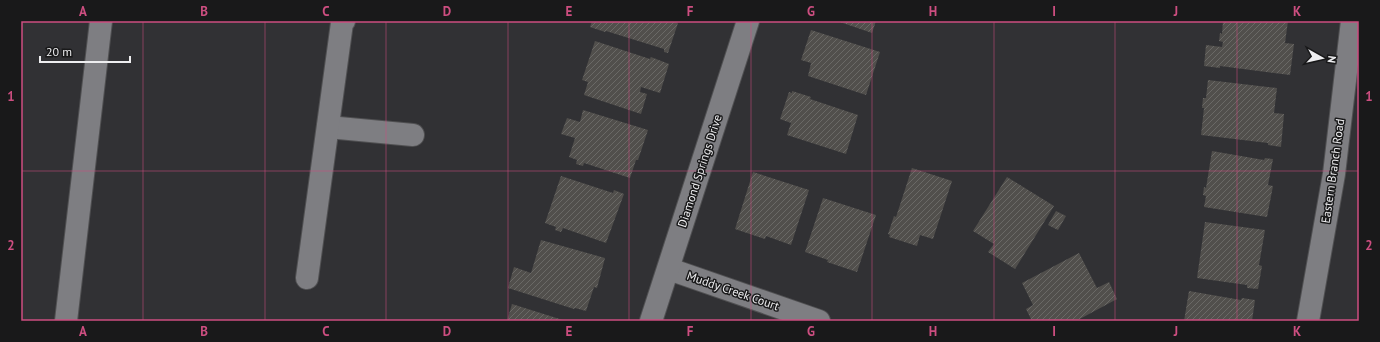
<svg xmlns="http://www.w3.org/2000/svg" width="1380" height="342" font-family="'PT Sans',sans-serif">
<defs>
<pattern id="building-hatch" width="6" height="6" patternUnits="userSpaceOnUse"><rect width="6" height="6" fill="#514f4c"/><path d="M-1 1l2-2M0 6l6-6M5 7l2-2" fill="none" stroke="#6a6966"/></pattern>
</defs>
<rect width="100%" height="100%" fill="#313134"/>
<g fill="url(#building-hatch)">
<path d="M 592,21 L 677,21 L 676,22 L 678,23 L 668,53 L 664,52 L 664,49 L 606,31 L 605,32 L 590,27 Z"/>
<path d="M 837,21 L 876,21 L 872,33 Z"/>
<path d="M 1223,21 L 1288,21 L 1285,43 L 1294,44 L 1290,75 L 1220,66 L 1220,68 L 1204,66 L 1206,45 L 1222,47 L 1223,42 L 1219,41 L 1220,33 L 1222,34 Z"/>
<path d="M 811,30 L 880,52 L 866,95 L 808,76 L 811,63 L 801,60 Z"/>
<path d="M 595,41 L 650,59 L 651,57 L 669,64 L 660,93 L 641,87 L 640,92 L 647,94 L 641,114 L 584,95 L 588,82 L 582,80 Z"/>
<path d="M 1208,80 L 1277,88 L 1274,113 L 1284,114 L 1281,147 L 1268,145 L 1268,143 L 1201,135 L 1204,108 L 1202,108 L 1203,98 L 1206,98 Z"/>
<path d="M 792,91 L 811,97 L 810,99 L 858,115 L 846,154 L 787,135 L 791,123 L 780,119 L 789,92 L 792,93 Z"/>
<path d="M 583,110 L 648,130 L 638,160 L 636,160 L 630,178 L 584,163 L 583,166 L 576,164 L 577,160 L 569,157 L 575,138 L 561,134 L 567,118 L 580,122 Z"/>
<path d="M 1212,151 L 1264,160 L 1265,158 L 1273,159 L 1268,185 L 1273,186 L 1267,217 L 1204,207 L 1206,196 L 1203,195 L 1204,187 L 1206,188 Z"/>
<path d="M 912,168 L 952,181 L 933,239 L 920,235 L 917,246 L 889,237 L 890,235 L 888,234 L 894,216 L 896,217 Z"/>
<path d="M 753,172 L 809,190 L 791,245 L 766,236 L 765,239 L 735,229 Z"/>
<path d="M 561,176 L 613,193 L 614,190 L 624,194 L 606,243 L 563,228 L 561,232 L 555,230 L 556,227 L 545,223 Z"/>
<path d="M 1007,177 L 1054,206 L 1015,269 L 988,252 L 994,244 L 973,231 Z"/>
<path d="M 823,198 L 876,215 L 857,272 L 827,262 L 828,260 L 805,252 Z"/>
<path d="M 1056,211 L 1066,216 L 1058,230 L 1048,225 Z"/>
<path d="M 1205,222 L 1265,230 L 1259,265 L 1262,266 L 1258,289 L 1247,288 L 1247,285 L 1197,278 Z"/>
<path d="M 541,240 L 605,258 L 597,288 L 594,287 L 586,311 L 575,308 L 574,309 L 508,288 L 514,267 L 531,273 Z"/>
<path d="M 1079,253 L 1097,288 L 1109,282 L 1117,299 L 1076,321 L 1032,321 L 1026,309 L 1033,305 L 1022,283 Z"/>
<path d="M 1189,291 L 1241,300 L 1242,298 L 1255,300 L 1252,321 L 1184,321 Z"/>
<path d="M 512,304 L 566,321 L 507,321 Z"/>
</g>
<g fill="none" stroke-linecap="round" stroke-linejoin="round">
<g stroke="#505052" stroke-width="24">
<g id="minor">
<path d="M 328,127 L 413,135"/>
<path d="M 669,269 L 819,321"/>
<path d="M 307,278 L 342,23 L 344,21"/>
<path d="M 66,321 L 101,21"/>
<path d="M 651,321 L 748,21"/>
<path d="M 1308,321 L 1334,174 L 1352,21"/>
</g>
</g>
<use href="#minor" stroke="#7e7e82" stroke-width="22"/>
</g>
<path fill="none" stroke="#cd4e80" stroke-width="1" stroke-opacity="0.55" d="M 143,21 L 143,321M 265,21 L 265,321M 386,21 L 386,321M 508,21 L 508,321M 629,21 L 629,321M 751,21 L 751,321M 872,21 L 872,321M 994,21 L 994,321M 1115,21 L 1115,321M 1237,21 L 1237,321M 21,171 L 1359,171"/>
<g text-anchor="middle" stroke-width="3" stroke-linejoin="round" paint-order="stroke">
<g font-size="12" fill="#eeeef0" stroke="#19191a">
<text transform="translate(700 171) rotate(-72)" y="4">Diamond Springs Drive</text>
<text transform="translate(1333 171) rotate(-82)" y="4">Eastern Branch Road</text>
<text transform="translate(733 291) rotate(19)" y="4">Muddy Creek Court</text>
</g>
</g>
<rect width="1380" height="342" fill="none" stroke="#19191a" stroke-width="44"/>
<g transform="translate(1322 58) rotate(98)" stroke="#19191a" stroke-width="3" paint-order="stroke">
<path d="M0-3L7 15L0 10L-7 15Z" fill="#eeeef0"/>
<text y="-6" font-size="11" font-weight="bold" text-anchor="middle" fill="#eeeef0">N</text>
</g>
<path d="M40 56v6h90v-6" fill="none" stroke="#eeeef0" stroke-width="2"/>
<text x="46" y="56" font-size="12" fill="#eeeef0" stroke="#19191a" stroke-width="3" paint-order="stroke">20 m</text>
<rect x="22" y="22" width="1336" height="298" fill="none" stroke="#cd4e80" stroke-width="1.5"/>
<g font-size="13" text-anchor="middle" font-weight="bold" fill="#cd4e80">
<text x="83" y="16">A</text>
<text x="204" y="16">B</text>
<text x="326" y="16">C</text>
<text x="447" y="16">D</text>
<text x="569" y="16">E</text>
<text x="690" y="16">F</text>
<text x="811" y="16">G</text>
<text x="933" y="16">H</text>
<text x="1054" y="16">I</text>
<text x="1176" y="16">J</text>
<text x="1297" y="16">K</text>
<text x="11" y="101">1</text>
<text x="1369" y="101">1</text>
<text x="11" y="250">2</text>
<text x="1369" y="250">2</text>
<text x="83" y="336">A</text>
<text x="204" y="336">B</text>
<text x="326" y="336">C</text>
<text x="447" y="336">D</text>
<text x="569" y="336">E</text>
<text x="690" y="336">F</text>
<text x="811" y="336">G</text>
<text x="933" y="336">H</text>
<text x="1054" y="336">I</text>
<text x="1176" y="336">J</text>
<text x="1297" y="336">K</text>
</g>
</svg>
